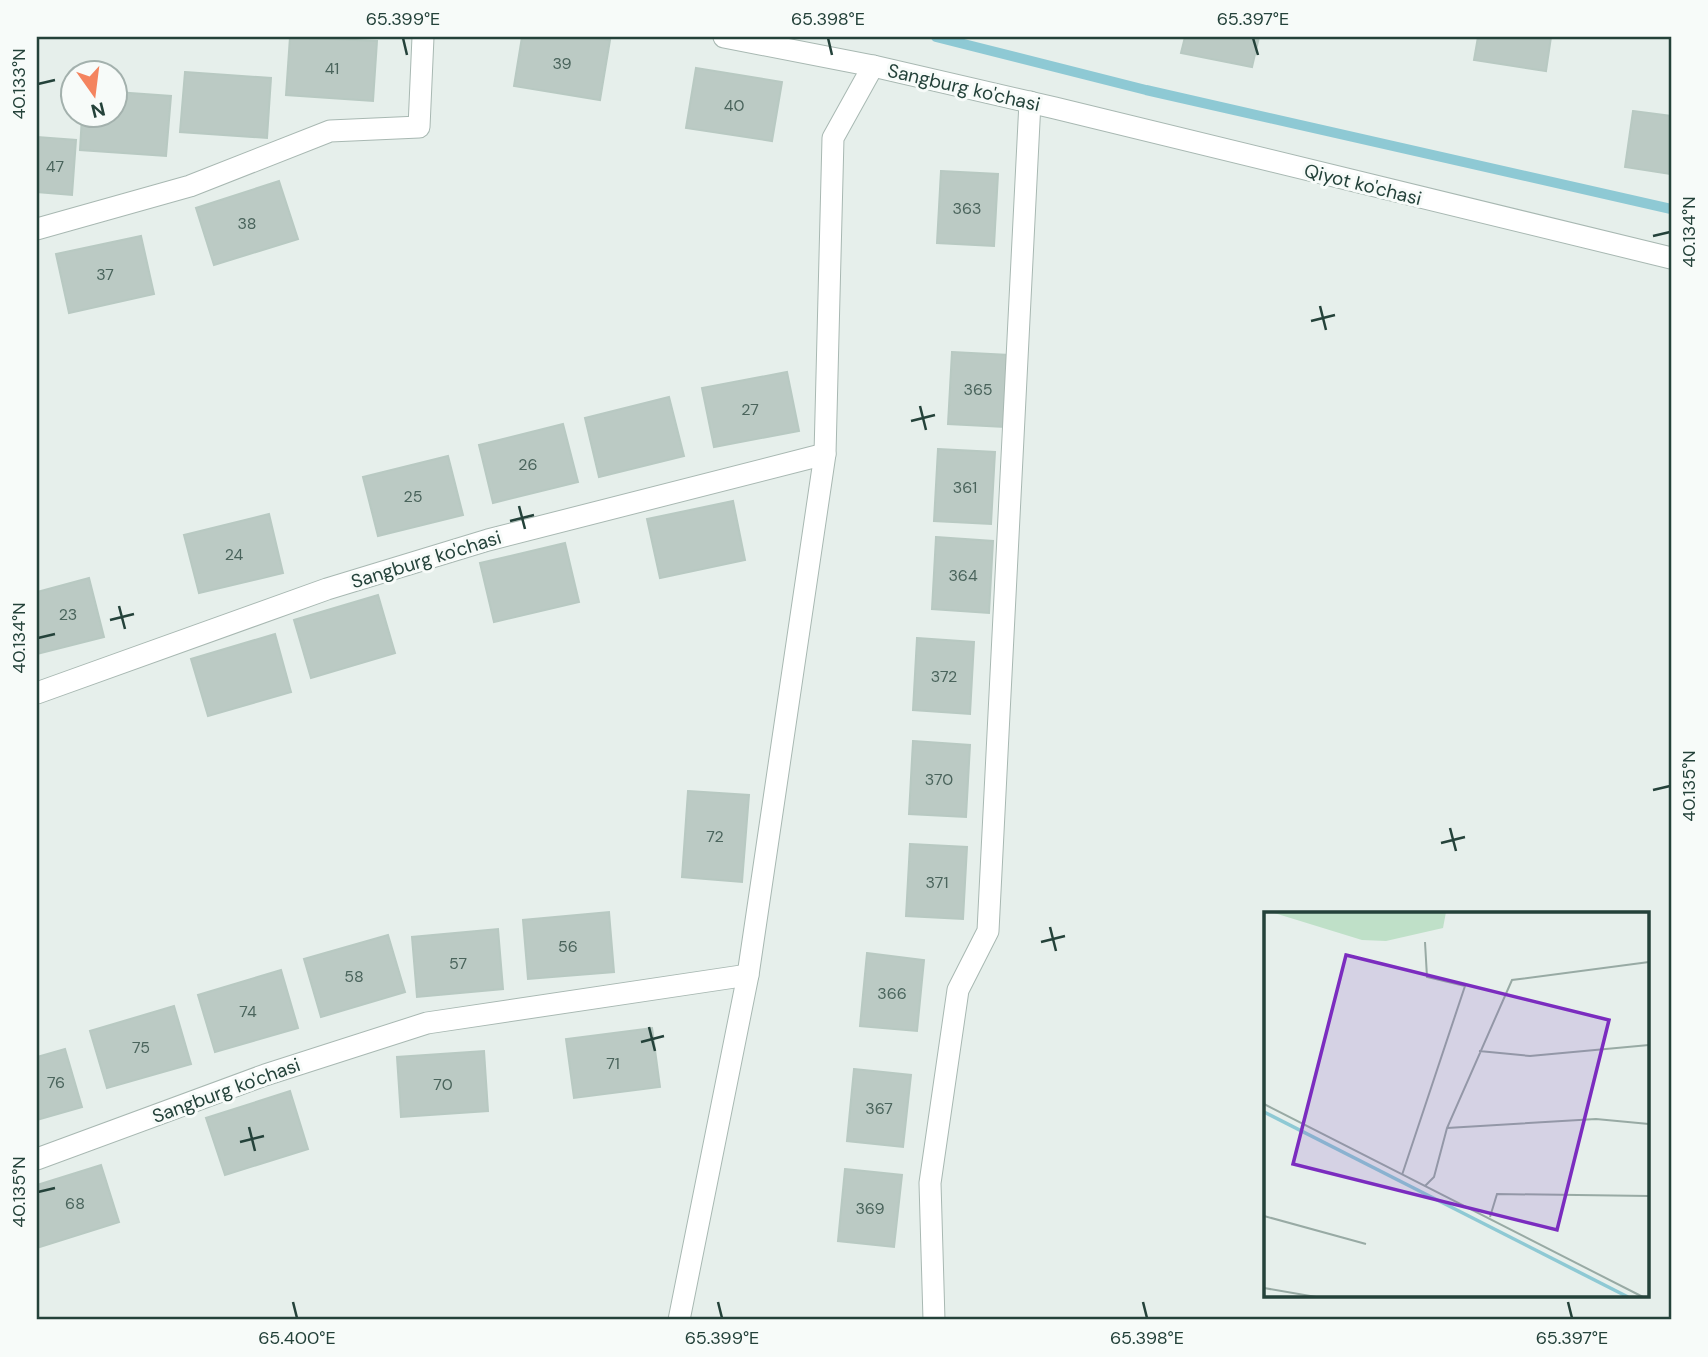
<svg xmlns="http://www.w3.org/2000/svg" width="1708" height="1357" font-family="'DM Sans',sans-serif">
<rect width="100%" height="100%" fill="#e6efeb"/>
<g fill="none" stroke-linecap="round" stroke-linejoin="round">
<path stroke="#8ec9d4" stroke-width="10" d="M 936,37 L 1146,90 L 1671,209"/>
</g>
<g fill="#bbcac4" stroke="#b8c9c2" stroke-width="2">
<path d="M 290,37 L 377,41 L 373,101 L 286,95 Z"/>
<path d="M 522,37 L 588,37 L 610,40 L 600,100 L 514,86 Z"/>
<path d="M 1185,37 L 1259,37 L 1252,67 L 1181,53 Z"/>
<path d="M 1478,37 L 1551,37 L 1546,71 L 1474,60 Z"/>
<path d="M 696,68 L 782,82 L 772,141 L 686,128 Z"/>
<path d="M 185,72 L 271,78 L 267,138 L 180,132 Z"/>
<path d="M 116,92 L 171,96 L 166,156 L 80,150 L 82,116 L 116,116 Z"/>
<path d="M 1633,111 L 1671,116 L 1671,174 L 1625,167 Z"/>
<path d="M 37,137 L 76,140 L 72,195 L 37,192 Z"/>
<path d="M 941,171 L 998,174 L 994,246 L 937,243 Z"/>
<path d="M 279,181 L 298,239 L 214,265 L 196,208 Z"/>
<path d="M 141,236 L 154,294 L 69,313 L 56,254 Z"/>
<path d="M 952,352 L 1009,355 L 1005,427 L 948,424 Z"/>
<path d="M 787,372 L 799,431 L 714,447 L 702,388 Z"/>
<path d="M 669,397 L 684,456 L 599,477 L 585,418 Z"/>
<path d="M 563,424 L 578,482 L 493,503 L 479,445 Z"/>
<path d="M 938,449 L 995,452 L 991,524 L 934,521 Z"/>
<path d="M 448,456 L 463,515 L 378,536 L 363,477 Z"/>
<path d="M 733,501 L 745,560 L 660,578 L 647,519 Z"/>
<path d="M 269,514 L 283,573 L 199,593 L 184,535 Z"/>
<path d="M 936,537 L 993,541 L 989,613 L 932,609 Z"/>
<path d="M 565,543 L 579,602 L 494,622 L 480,563 Z"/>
<path d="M 89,578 L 104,637 L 37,654 L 37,592 Z"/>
<path d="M 378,595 L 395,653 L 311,678 L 294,620 Z"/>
<path d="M 275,634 L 291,692 L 208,716 L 191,659 Z"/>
<path d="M 917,638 L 974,642 L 970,714 L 913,710 Z"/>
<path d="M 913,741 L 970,745 L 966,817 L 909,814 Z"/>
<path d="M 688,791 L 749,795 L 742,882 L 682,877 Z"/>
<path d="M 910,844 L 967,847 L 963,919 L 906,916 Z"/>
<path d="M 609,912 L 614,972 L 528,979 L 523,920 Z"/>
<path d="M 498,929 L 503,989 L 417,997 L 412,937 Z"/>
<path d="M 388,935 L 405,992 L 321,1017 L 304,959 Z"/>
<path d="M 867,953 L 924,960 L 917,1031 L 860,1026 Z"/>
<path d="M 281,970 L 298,1028 L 215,1052 L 198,995 Z"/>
<path d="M 174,1006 L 191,1064 L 107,1088 L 90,1031 Z"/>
<path d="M 652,1028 L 660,1087 L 574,1098 L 566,1039 Z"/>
<path d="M 65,1049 L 82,1107 L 37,1120 L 37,1057 Z"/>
<path d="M 484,1051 L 488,1111 L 401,1117 L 397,1057 Z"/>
<path d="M 854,1069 L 911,1075 L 903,1147 L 847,1141 Z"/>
<path d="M 290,1091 L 308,1149 L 225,1175 L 206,1118 Z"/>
<path d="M 101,1165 L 119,1222 L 37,1248 L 37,1185 Z"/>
<path d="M 845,1169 L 902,1175 L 894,1247 L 838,1241 Z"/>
</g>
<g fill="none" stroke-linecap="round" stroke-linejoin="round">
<g stroke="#a8b8b2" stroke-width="23">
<g id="minor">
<path d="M 724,37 L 873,66 L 1055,108 L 1671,258"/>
<path d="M 37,229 L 190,186 L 330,131 L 419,127 L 423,37"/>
<path d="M 37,693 L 327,589 L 488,540 L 825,454"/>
<path d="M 37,1159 L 265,1075 L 427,1023 L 748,975"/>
<path d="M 679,1320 L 748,975 L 825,454 L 833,138 L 873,66"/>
<path d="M 934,1320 L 930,1183 L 958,990 L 988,931 L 1030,102"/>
</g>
</g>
<use href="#minor" stroke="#fff" stroke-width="21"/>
</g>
<path fill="none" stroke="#24423a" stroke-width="2.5" d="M 403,38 L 407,55M 828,38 L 832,55M 1253,38 L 1258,55M 38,84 L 55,80M 1653,236 L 1670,232M 1320,306 L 1326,330M 1311,321 L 1335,315M 920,406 L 926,430M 911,421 L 935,415M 519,506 L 525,529M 510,521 L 534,515M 119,606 L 125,629M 110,620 L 134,614M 38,638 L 55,634M 1653,790 L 1670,786M 1450,828 L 1456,851M 1441,843 L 1465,837M 1050,927 L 1056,951M 1041,942 L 1065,936M 649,1027 L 655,1051M 641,1042 L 664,1036M 249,1127 L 255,1151M 240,1142 L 264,1136M 38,1192 L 55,1188M 293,1302 L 297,1318M 718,1302 L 722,1318M 1143,1302 L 1147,1318M 1568,1302 L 1572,1318"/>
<g text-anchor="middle" stroke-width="6" stroke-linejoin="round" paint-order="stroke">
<g font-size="16" fill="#4a645c">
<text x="562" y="69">39</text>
<text x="332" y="74">41</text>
<text x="734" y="111">40</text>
<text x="55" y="172">47</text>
<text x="967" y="214">363</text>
<text x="247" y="229">38</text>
<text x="105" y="280">37</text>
<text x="978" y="395">365</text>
<text x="750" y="415">27</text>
<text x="528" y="470">26</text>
<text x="965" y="493">361</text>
<text x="413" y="502">25</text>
<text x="234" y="560">24</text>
<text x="963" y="581">364</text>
<text x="68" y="620">23</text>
<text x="944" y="682">372</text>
<text x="939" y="785">370</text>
<text x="715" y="842">72</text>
<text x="937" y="888">371</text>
<text x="568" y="952">56</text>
<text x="458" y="969">57</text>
<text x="354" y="982">58</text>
<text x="892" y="999">366</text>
<text x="248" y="1017">74</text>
<text x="141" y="1053">75</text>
<text x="613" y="1069">71</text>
<text x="56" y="1088">76</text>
<text x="443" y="1090">70</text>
<text x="879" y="1114">367</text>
<text x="75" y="1209">68</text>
<text x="870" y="1214">369</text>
</g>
<g font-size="19" fill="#24423a" stroke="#f7fbf9">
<text transform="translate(964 87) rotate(13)" y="7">Sangburg ko'chasi</text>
<text transform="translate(1363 184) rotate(14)" y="7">Qiyot ko'chasi</text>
<text transform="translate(426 559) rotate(-17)" y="7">Sangburg ko'chasi</text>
<text transform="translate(226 1090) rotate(-20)" y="7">Sangburg ko'chasi</text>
</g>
</g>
<g transform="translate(1264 912)">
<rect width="385" height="385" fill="#e6efeb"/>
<path d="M 7,0 L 182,0 L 179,16 L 122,29 L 98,28 Z" fill="#bfe0c8"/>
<path fill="none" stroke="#8ec9d4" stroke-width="3.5" d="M 0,200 L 364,385"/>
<path fill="none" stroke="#98aaa4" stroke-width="2" d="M 215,139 L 266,144 L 385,133M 0,192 L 379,385M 183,216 L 332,207 L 385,212M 138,263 L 201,74 L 163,65 L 161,30M 161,274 L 170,265 L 183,216 L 248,68 L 385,50M 0,304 L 102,332M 226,305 L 233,282 L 385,284M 0,376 L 52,385"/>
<path fill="#7b2cbf" fill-opacity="0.15" stroke="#7b2cbf" stroke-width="3.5" d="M 82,43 L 345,108 L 293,318 L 29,252 Z"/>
<rect width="385" height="385" fill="none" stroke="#24423a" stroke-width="3.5"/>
</g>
<rect width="1708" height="1357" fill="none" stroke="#f7fbf9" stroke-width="77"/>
<g transform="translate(94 94) rotate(166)"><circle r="33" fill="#f7fbf9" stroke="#a3b1ad" stroke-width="2"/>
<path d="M0-5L12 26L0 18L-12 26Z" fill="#f4845f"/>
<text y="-10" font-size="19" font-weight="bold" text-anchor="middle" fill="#24423a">N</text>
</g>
<rect x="38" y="38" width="1632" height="1280" fill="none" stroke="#24423a" stroke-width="2.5"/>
<g font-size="18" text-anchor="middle" fill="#24423a">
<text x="403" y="25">65.399°E</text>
<text x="828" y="25">65.398°E</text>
<text x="1253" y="25">65.397°E</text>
<text transform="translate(19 84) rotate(-90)" y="6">40.133°N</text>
<text transform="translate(1689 232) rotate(-90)" y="6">40.134°N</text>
<text transform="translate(19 638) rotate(-90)" y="6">40.134°N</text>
<text transform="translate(1689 786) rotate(-90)" y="6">40.135°N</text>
<text transform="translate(19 1192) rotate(-90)" y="6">40.135°N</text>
<text x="297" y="1344">65.400°E</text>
<text x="722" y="1344">65.399°E</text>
<text x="1147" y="1344">65.398°E</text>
<text x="1572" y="1344">65.397°E</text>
</g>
</svg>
